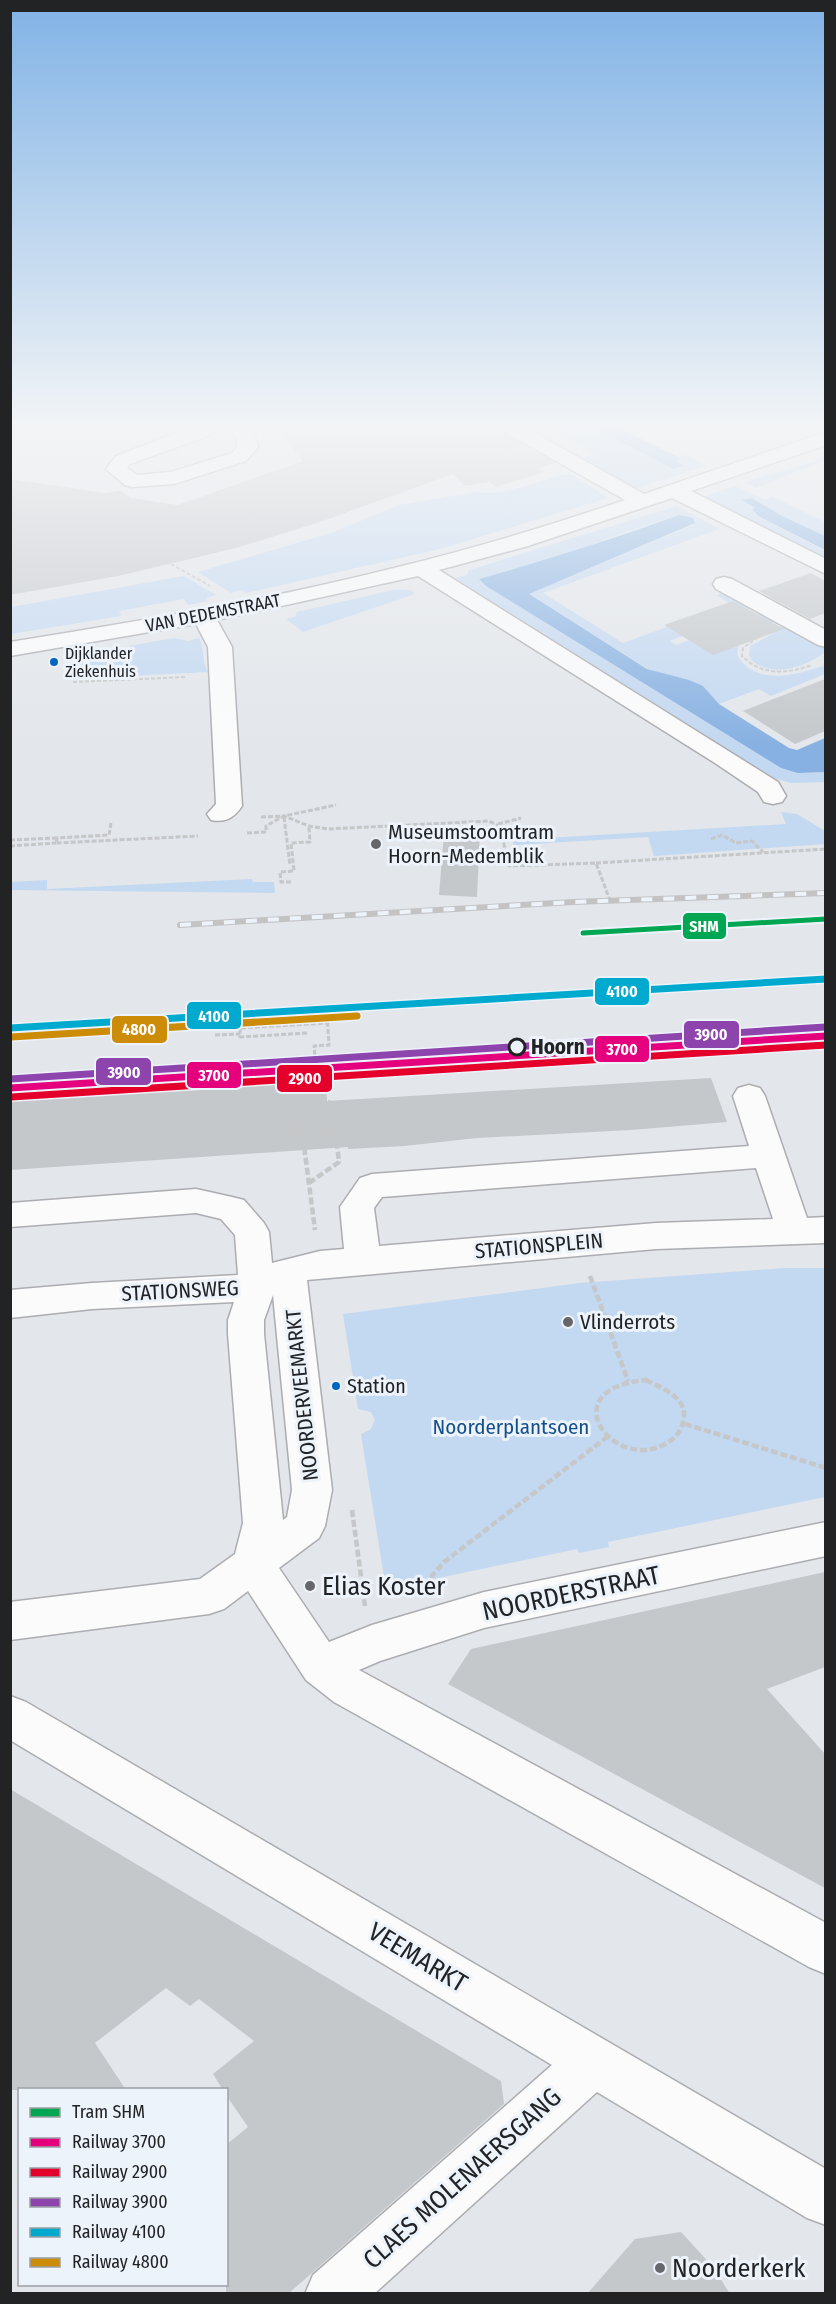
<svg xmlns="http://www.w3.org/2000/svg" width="836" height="2304" font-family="'Fira Sans Condensed',sans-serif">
<rect width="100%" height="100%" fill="#e3e6ea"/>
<g fill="#c3d8f1">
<path d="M 541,424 L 587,424 L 673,469 L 683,467 L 684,465 L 676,461 L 678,457 L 686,455 L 706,466 L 637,488 L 580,459 L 595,454 Z"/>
<path d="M 825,455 L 825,460 L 756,488 L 745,482 L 816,461 L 814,459 Z"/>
<path d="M 571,474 L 608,498 L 440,549 L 246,593 L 242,590 L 231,593 L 198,572 L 334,532 L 399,505 L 478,492 C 505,497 543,478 571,474 Z"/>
<path d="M 735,486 L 765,500 L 773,497 L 825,522 L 825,536 L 782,516 L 752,498 L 743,500 L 755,507 L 758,516 L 825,551 L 825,560 L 704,499 L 703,497 Z"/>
<path d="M 677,506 L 719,529 L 543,593 L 623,643 L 730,604 L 717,595 L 725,591 L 752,607 L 670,641 L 676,645 L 764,612 L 773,618 L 773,622 L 739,644 L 737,654 C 753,687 799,675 825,665 L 825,674 L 771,696 L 759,689 L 719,704 L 703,686 L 648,669 L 528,594 L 693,525 L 679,515 L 617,535 L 564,556 L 480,580 L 486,586 L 781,768 L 805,773 L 825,772 L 825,782 L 791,783 L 774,778 L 455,578 L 467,575 L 469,570 Z"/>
<path d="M 184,576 L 216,595 L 206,598 L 208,601 L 188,605 L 184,599 L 119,611 L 121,616 L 11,634 L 11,607 Z"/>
<path d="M 393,590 L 411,590 L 415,594 L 303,632 L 286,619 L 295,617 L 297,612 Z"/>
<path d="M 784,623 L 824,645 L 825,652 C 806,667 774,678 752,661 L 749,655 L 750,646 L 774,633 Z"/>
<path d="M 174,638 L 188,641 L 199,638 C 205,649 201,661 208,672 L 73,679 L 68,666 L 134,645 Z"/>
<path d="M 781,812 L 797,814 L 825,831 L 825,844 L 654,856 L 648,837 L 514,845 L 512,840 L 786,824 Z"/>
<path d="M 252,879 L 253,882 L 274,882 L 275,893 L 10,890 L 11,882 L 47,880 L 47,889 Z"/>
<path d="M 785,1268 L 825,1268 L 825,1497 L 608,1542 L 609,1547 L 579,1553 L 577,1549 L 386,1589 L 361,1434 L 371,1429 L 375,1420 L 371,1412 L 358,1409 L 343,1314 L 580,1283 Z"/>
</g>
<g fill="#87b1e2">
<path d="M 587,424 L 611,424 L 680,458 L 676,461 L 684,466 L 673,469 Z"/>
<path d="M 752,498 L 782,516 L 825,536 L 825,550 L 758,516 L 753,510 L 754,507 L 742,500 Z"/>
<path d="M 679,515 L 693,518 L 695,523 L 529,594 L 647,669 L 689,680 L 703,686 L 719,704 L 789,748 L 797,750 L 825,738 L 825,772 L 798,773 L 781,768 L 486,586 L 479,579 C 547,560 613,539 679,515 Z"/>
</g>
<g fill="#c5c8cb">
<path d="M 273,424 L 489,424 L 555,463 L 538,468 L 545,472 L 496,487 L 489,482 L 465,486 L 453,474 L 317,523 L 236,548 L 118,576 L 10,595 L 10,479 L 105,493 L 120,491 L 131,498 L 178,505 L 303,461 Z"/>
<path d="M 811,573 L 825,581 L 825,613 L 810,619 L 759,591 Z"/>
<path d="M 733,601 L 784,629 L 713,655 L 664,625 Z"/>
<path d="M 825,679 L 825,731 L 795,744 L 743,711 Z"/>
<path d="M 480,832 L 477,897 L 439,895 L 444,834 Z"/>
<path d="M 711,1078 L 727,1122 L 631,1130 L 477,1138 L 404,1146 L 348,1149 L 348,1147 L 10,1170 L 10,1099 L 282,1081 L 282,1084 L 326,1082 L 327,1101 Z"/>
<path d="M 825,1572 L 825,1667 L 767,1689 L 825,1754 L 825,1888 L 448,1684 L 471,1649 Z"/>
<path d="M 10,1789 L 501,2081 L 504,2104 L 288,2294 L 226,2294 L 226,2145 L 248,2127 L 226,2095 L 226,2090 L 223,2090 L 213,2074 L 254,2041 L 199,1999 L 190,2006 L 166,1988 L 95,2043 L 126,2090 L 10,2090 Z"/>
<path d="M 681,2232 L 714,2268 L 730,2294 L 587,2294 L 635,2239 Z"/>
</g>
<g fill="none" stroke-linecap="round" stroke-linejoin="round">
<g stroke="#abadb0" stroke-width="3">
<g id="minor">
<path d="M 200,424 L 220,424 L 210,435 L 130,464 L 127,468 L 137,475 L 171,472 L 232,453 L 238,446 L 236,438 L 226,424 L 245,424 L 255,437 L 258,447 L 246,461 L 174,484 L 132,487 L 125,485 L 106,469 L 116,456 Z"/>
<path d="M 496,424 L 519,424 L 644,494 L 826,432 L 826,445 L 691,491 L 826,559 L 826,574 L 672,498 L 528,546 L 439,570 L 778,782 L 786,796 L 782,802 L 773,804 L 764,802 L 758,792 L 715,763 L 418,576 L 217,620 L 232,647 L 242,806 C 234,818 225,823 211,820 L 207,814 L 216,804 L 208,647 L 196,624 L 10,656 L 10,642 C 139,621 268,600 394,568 C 472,549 549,526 625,500 L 498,428 Z"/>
<path d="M 724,577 L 732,579 L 826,630 L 826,647 L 818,645 L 716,589 L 713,584 L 716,579 Z"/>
<path d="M 749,1085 L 760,1088 L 765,1096 L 807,1218 L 826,1217 L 826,1243 L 656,1249 L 307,1280 L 332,1490 L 325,1526 L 319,1538 L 279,1568 L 329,1642 L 372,1625 L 484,1592 L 826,1522 L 826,1556 L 484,1628 L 380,1661 L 359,1670 L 826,1923 L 826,1974 L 809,1967 L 334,1702 L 306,1680 L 248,1591 L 224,1609 L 209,1614 L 10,1640 L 10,1602 L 200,1579 L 235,1554 L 243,1523 L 228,1334 L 228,1320 L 234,1302 L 92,1309 L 10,1318 L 10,1290 L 92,1283 L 238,1275 L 235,1235 L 221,1219 L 196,1213 L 10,1227 L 10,1203 L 196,1189 L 232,1197 L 244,1200 L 264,1223 L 269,1232 L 272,1263 L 320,1251 L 344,1249 L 340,1207 L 360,1178 L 372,1174 L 749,1146 L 733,1096 L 738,1088 ZM 756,1168 L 773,1219 L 656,1223 L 379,1246 L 374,1208 L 382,1197 ZM 273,1295 L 292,1490 L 287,1517 L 283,1520 L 264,1334 L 264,1320 Z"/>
<path d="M 10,1696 L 26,1702 L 826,2169 L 826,2225 L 807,2218 L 597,2092 L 374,2294 L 305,2294 L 313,2275 L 552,2065 L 10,1740 Z"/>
</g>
</g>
<g stroke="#c5c7c8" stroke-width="2" stroke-dasharray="4 2" stroke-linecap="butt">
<path d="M 171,564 L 210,586"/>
<path d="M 758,637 L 743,648 L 742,656 C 762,676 787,674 812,665"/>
<path d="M 73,682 L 187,677"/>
</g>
<g stroke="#c5c7c8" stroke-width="3" stroke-dasharray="5 2" stroke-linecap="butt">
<path d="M 261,817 L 284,816 L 309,826 L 328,829 L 489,821 L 500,827 L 509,866 L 596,863 L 611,903"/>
<path d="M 284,817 L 290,865"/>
<path d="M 111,823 L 109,835 L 57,838 L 56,843 L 198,836"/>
<path d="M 498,824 L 521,818"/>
<path d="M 247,833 L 266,832 L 266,826 L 284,816 L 336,805"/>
<path d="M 711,839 L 722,835 L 736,843 L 752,841 L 763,852"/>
<path d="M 10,840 L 57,838"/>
<path d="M 10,846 L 56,843"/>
<path d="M 596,863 L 826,849"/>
<path d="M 291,882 L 281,882 L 280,872 L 294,871 L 291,843 L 310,842 L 309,826"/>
<path d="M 327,1015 L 329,1045 L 314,1046 L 319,1095 L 333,1104 L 335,1119"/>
<path d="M 307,1033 L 240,1037 L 240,1028 L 328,1023"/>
<path d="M 215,1035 L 240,1034"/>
<path d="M 292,1081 L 293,1119"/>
<path d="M 293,1103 L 293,1105 L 312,1104"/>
<path d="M 301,1119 L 300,1114 L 312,1113 L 311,1093"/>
</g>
<g stroke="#c5c7c8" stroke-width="4.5" stroke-dasharray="7 3" stroke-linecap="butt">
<path d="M 293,1118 L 294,1134 L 336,1132"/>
<path d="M 300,1118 L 301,1122"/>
<path d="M 303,1138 L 315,1230"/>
<path d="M 309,1183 L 339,1162 L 334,1118"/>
<path d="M 590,1276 L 628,1381"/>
<path d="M 646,1380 C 660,1387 685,1397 684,1415 C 683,1429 677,1438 665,1444 C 614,1473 550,1389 646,1380 Z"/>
<path d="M 685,1424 L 826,1468"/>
<path d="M 352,1510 L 365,1606"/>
<path d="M 424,1585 L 444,1562 L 607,1437"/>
</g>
<use href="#minor" fill="#fbfbfc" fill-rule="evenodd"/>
<g stroke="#c3c3c4" stroke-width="6">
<path id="rail" d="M 180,925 L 573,902 L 826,893"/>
</g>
<use href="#rail" stroke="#edf3fa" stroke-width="4" stroke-dasharray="11" stroke-linecap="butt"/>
<path stroke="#c5c7c8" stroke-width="4.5" stroke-dasharray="7 3" stroke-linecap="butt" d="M 301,1122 L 303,1138"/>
<g stroke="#edf3fa" stroke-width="10">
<path id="rail-1" d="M 10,1088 L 826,1036"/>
</g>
<g stroke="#edf3fa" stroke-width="10">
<path id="rail-2" d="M 11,1097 L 826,1045"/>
</g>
<g stroke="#edf3fa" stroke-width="10">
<path id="rail-3" d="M 10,1079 L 825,1027"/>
</g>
<g stroke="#edf3fa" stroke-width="10">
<path id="rail-4" d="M 10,1028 L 826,979"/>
</g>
<g stroke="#edf3fa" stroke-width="10">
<path id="rail-5" d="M 11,1037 L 357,1016"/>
</g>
<use href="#rail-1" stroke="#e5007d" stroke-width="7"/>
<use href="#rail-2" stroke="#e4002b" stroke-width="7"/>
<use href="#rail-3" stroke="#8e44ad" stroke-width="7"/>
<use href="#rail-4" stroke="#00a9ce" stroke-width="7"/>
<use href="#rail-5" stroke="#cc8c07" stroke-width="7"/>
<g stroke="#edf3fa" stroke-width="9">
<path id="tram-1" d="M 583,933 L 826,919"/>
</g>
<use href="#tram-1" stroke="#00a651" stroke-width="5"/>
</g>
<linearGradient id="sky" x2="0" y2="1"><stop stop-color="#81b3e6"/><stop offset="0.57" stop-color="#f2f4f6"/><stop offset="1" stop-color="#f2f4f6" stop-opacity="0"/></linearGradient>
<rect width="836" height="746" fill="url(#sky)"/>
<g fill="#0065bd" stroke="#edf3fa" stroke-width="2">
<circle cx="54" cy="662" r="5"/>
<circle cx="336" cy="1386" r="5"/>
</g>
<g fill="#65676a" stroke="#edf3fa" stroke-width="2">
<circle cx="376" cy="844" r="6"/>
<circle cx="568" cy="1322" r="6"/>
<circle cx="310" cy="1586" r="6"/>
<circle cx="660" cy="2268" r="6"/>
</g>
<circle fill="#edf3fa" stroke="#212325" stroke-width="3" cx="517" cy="1047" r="8"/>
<g text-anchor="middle" stroke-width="6" stroke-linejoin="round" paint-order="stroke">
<g font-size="16" fill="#212325" stroke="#edf3fa" text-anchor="start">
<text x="65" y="659">Dijklander<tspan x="65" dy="18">Ziekenhuis</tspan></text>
</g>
<g font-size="18" fill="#212325" stroke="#edf3fa">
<text transform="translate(213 613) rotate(-11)" y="6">VAN DEDEMSTRAAT</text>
</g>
<g font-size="20" fill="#212325" stroke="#edf3fa" text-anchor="start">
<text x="347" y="1393">Station</text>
</g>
<g font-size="21" fill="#212325" stroke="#edf3fa" text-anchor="start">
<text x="388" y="839">Museumstoomtram<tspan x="388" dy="24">Hoorn-Medemblik</tspan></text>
<text x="580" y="1329">Vlinderrots</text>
</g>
<g font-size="21" font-weight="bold" fill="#212325" stroke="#edf3fa" text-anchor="start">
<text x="531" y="1054">Hoorn</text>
</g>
<g font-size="21" fill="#212325" stroke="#edf3fa">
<text transform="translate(539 1246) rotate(-5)" y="7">STATIONSPLEIN</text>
<text transform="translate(180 1291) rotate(-3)" y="7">STATIONSWEG</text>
<text transform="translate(302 1395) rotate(-96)" y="7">NOORDERVEEMARKT</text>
</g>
<g font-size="21" fill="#134e8d" stroke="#edf3fa">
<text x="511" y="1434">Noorderplantsoen</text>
</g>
<g font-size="26" fill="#212325" stroke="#edf3fa" text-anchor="start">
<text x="322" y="1595">Elias Koster</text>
<text x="672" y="2277">Noorderkerk</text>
</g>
<g font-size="26" fill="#212325" stroke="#edf3fa">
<text transform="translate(571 1593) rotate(-12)" y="9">NOORDERSTRAAT</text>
<text transform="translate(418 1957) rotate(31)" y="9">VEEMARKT</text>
<text transform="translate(462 2178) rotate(-42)" y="9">CLAES MOLENAERSGANG</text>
</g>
</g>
<g stroke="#edf3fa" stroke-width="2">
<rect x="682" y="912" width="45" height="28" rx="6" fill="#00a651"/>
<rect x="594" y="977" width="56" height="29" rx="6" fill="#00a9ce"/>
<rect x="186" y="1001" width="56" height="29" rx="6" fill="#00a9ce"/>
<rect x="111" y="1015" width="57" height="29" rx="6" fill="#cc8c07"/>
<rect x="683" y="1020" width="57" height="29" rx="6" fill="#8e44ad"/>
<rect x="594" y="1035" width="56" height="28" rx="6" fill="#e5007d"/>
<rect x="95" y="1057" width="57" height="29" rx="6" fill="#8e44ad"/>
<rect x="186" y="1061" width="56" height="28" rx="6" fill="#e5007d"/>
<rect x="276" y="1064" width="57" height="29" rx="6" fill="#e4002b"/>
</g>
<g font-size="16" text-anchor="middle" font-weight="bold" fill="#fff">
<text x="704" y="932">SHM</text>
<text x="622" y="997">4100</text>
<text x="214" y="1022">4100</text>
<text x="139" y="1035">4800</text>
<text x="711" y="1040">3900</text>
<text x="622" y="1055">3700</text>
<text x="124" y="1078">3900</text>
<text x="214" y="1081">3700</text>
<text x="305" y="1084">2900</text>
</g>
<rect width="836" height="2304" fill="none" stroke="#212325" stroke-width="24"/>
<rect x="18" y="2088" width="210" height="198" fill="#edf3fa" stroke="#9ba0a5" stroke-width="1.5"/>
<rect x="30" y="2108" width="30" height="9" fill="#00a651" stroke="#9ba0a5" stroke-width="1.5"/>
<text x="72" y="2118" font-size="18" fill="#212325">Tram SHM</text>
<rect x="30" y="2138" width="30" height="9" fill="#e5007d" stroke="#9ba0a5" stroke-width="1.5"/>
<text x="72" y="2148" font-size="18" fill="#212325">Railway 3700</text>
<rect x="30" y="2168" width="30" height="9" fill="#e4002b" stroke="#9ba0a5" stroke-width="1.5"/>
<text x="72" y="2178" font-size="18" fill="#212325">Railway 2900</text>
<rect x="30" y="2198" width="30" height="9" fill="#8e44ad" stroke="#9ba0a5" stroke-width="1.5"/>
<text x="72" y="2208" font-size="18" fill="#212325">Railway 3900</text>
<rect x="30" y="2228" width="30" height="9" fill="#00a9ce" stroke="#9ba0a5" stroke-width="1.5"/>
<text x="72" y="2238" font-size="18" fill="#212325">Railway 4100</text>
<rect x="30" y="2258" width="30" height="9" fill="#cc8c07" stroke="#9ba0a5" stroke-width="1.5"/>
<text x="72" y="2268" font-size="18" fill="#212325">Railway 4800</text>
</svg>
